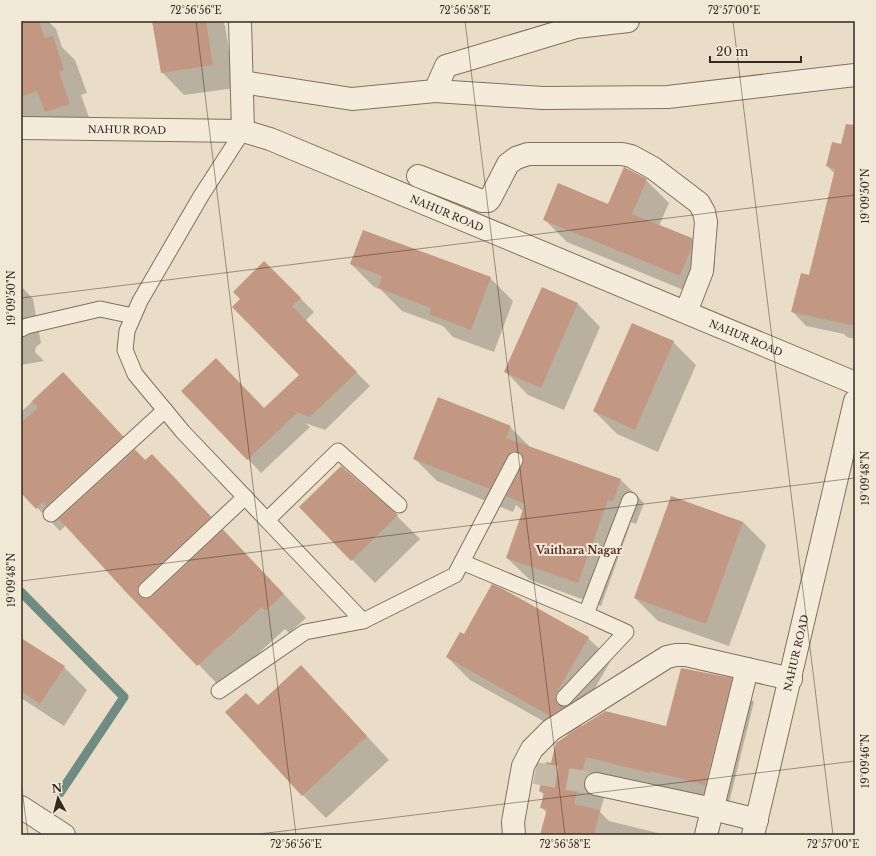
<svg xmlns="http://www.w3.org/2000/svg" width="876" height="856" font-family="'Libre Baskerville',serif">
<rect width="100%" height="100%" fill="#e9ddc8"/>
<g fill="#0003">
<path d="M 21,21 L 48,21 L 56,29 L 62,47 L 75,60 L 87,93 L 81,95 L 92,126 L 68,135 L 51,117 L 25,126 L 21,122 Z"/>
<path d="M 153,21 L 223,21 L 225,26 L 235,88 L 184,95 L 162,72 Z"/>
<path d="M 855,148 L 855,339 L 847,337 L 844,334 L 806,326 L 793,312 L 810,276 L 835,174 L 827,166 Z"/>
<path d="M 646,180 L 669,203 L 659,226 L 692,239 L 715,262 L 714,272 L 703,298 L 567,242 L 544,219 L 609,205 Z"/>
<path d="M 264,262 L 314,312 L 305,321 L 370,386 L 325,430 L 305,423 L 310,427 L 261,473 L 248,459 L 264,409 L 300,375 L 241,299 Z"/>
<path d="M 351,264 L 490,278 L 513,301 L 494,352 L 453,337 L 443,326 L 402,311 L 380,289 L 374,287 Z"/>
<path d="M 21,286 L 33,299 L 41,343 L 36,347 L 35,352 L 44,361 L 21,365 Z"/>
<path d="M 578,304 L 600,327 L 564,410 L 528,395 L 506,372 Z"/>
<path d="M 673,342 L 696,365 L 658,452 L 617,434 L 594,411 Z"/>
<path d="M 63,373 L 146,461 L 152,455 L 175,478 L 306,618 L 289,633 L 285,629 L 221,688 L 66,525 L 60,531 L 21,491 L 21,412 Z"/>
<path d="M 439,399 L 510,427 L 531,448 L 621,480 L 644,503 L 636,524 L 631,522 L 601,606 L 530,580 L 507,558 L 523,511 L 516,505 L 513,512 L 437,481 L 414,458 Z"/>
<path d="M 341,467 L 397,516 L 420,539 L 375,583 L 300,507 Z"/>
<path d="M 671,498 L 743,522 L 766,545 L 729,646 L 658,621 L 635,598 Z"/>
<path d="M 464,636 L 588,638 L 611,660 L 577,720 L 582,726 L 667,727 L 731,679 L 754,702 L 728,807 L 609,779 L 600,812 L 609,821 L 666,835 L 544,835 L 547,813 L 541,807 L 544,795 L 540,791 L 552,765 L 557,743 L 568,735 L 470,680 L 447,657 Z"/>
<path d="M 21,639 L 64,667 L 87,690 L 64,726 L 21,698 Z"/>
<path d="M 324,690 L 389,760 L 326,818 L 303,795 L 258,706 Z"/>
</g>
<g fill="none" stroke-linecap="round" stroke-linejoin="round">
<path stroke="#708b82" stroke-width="9" d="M 21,592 L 124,697 L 60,793"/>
</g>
<g fill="#c39882">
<path d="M 21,21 L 39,21 L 45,38 L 53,36 L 64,70 L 59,72 L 70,104 L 45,112 L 37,91 L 21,97 Z"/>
<path d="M 152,21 L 206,21 L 213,65 L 161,73 Z"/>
<path d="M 846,124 L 855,125 L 855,326 L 791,312 L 801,273 L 809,275 L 835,169 L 826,166 L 832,142 L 841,144 Z"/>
<path d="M 624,167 L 647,179 L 632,214 L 692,238 L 691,249 L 680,276 L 543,220 L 558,183 L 608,204 Z"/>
<path d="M 363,230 L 491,277 L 471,330 L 429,314 L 431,308 L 378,288 L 382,276 L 350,264 Z"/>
<path d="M 264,261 L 301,298 L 292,306 L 357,372 L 310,417 L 295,411 L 297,413 L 247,460 L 181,391 L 216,358 L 264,408 L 299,375 L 232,307 L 240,299 L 233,292 Z"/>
<path d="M 542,287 L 578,303 L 541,388 L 504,372 Z"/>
<path d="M 632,323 L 674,341 L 635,430 L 593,411 Z"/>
<path d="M 63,372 L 123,436 L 46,506 L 43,502 L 36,509 L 21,493 L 21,423 L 38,408 L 32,401 Z"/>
<path d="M 438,397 L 511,426 L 506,438 L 621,479 L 613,502 L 608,500 L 578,583 L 506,558 L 525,504 L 506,496 L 523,464 L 524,460 L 523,456 L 519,452 L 514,451 L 511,452 L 507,456 L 490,489 L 413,459 Z"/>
<path d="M 135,450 L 145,460 L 152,454 L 211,517 L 140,583 L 138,587 L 137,592 L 140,596 L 143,598 L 148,599 L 152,597 L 223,530 L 284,594 L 265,611 L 262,607 L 197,666 L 124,590 L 59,519 Z"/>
<path d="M 341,466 L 398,515 L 351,561 L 299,507 Z"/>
<path d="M 671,496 L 743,522 L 706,624 L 634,598 Z"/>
<path d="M 492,584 L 503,589 L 589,637 L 554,697 L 555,698 L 558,705 L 564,707 L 550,716 L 446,657 L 460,632 L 464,634 Z"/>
<path d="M 21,638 L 65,666 L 40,704 L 21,691 Z"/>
<path d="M 301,665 L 367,736 L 302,796 L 225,712 L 246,693 L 258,705 Z"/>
<path d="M 681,668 L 732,678 L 705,785 L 651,771 L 650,773 L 586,757 L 574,804 L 600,810 L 594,835 L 540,835 L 547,809 L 540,808 L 544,793 L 539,791 L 546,762 L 551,763 L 556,743 L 605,711 L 666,726 Z"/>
</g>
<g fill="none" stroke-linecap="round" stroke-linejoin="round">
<path stroke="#c5b9a7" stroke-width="22" stroke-dasharray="22 11" stroke-linecap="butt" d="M 535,773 L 596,784"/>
<g stroke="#836f5f" stroke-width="17">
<g id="service">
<path d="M 243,131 L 201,196 L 140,301 L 127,331 L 125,350 L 135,374 L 183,432 L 363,621"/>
<path d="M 21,329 L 27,326 L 100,309 L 133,316"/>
<path d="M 51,514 L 165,410"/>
<path d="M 267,520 L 338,451 L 399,505"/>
<path d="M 462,562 L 586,614 L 630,500"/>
<path d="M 146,590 L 245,497"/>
<path d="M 219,691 L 305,632 L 363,621 L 455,575 L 515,460"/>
<path d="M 564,698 L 626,632 L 586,614"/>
</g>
</g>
<g stroke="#836f5f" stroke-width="24">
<g id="minor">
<path d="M 240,21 L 243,131"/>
<path d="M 242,82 L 352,99 L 435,91 L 446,66 L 576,27 L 628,21"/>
<path d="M 435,91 L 543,98 L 668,97 L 855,75"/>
<path id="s1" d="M 21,128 L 243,131 L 270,139 L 855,383"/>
<path d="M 418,176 L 482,201 L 488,201 L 490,199 L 508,164 L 516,158 L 528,154 L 622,154 L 631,156 L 653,168 L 699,203 L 704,212 L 706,222 L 702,271 L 686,312"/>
<path d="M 596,784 L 713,809 L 757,820"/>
<path d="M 21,807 L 64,835"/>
<path d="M 514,835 L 513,822 L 523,766 L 532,749 L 551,730 L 667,657 L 676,655 L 686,655 L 791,679"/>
<path d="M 706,835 L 747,669"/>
<path id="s2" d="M 753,835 L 855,401"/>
</g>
</g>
<use href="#service" stroke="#f5ebda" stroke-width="15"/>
<use href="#minor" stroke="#f5ebda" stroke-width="22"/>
</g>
<path fill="none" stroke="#352921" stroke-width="1" stroke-opacity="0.45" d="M 196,21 L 296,835M 465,21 L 565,835M 733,21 L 833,835M 21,298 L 855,195M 21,581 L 855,478M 21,782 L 28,835M 251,835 L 855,761"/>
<g text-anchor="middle" stroke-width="4" stroke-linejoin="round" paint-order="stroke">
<g font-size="10" fill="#352921" stroke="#f2e8d6">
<text dy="4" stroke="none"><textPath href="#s1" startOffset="106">NAHUR ROAD</textPath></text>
<text dy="4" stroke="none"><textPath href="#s1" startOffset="442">NAHUR ROAD</textPath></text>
<text dy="4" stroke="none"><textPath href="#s1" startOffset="766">NAHUR ROAD</textPath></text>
<text dy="4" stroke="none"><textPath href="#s2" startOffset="187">NAHUR ROAD</textPath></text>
</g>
<g font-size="11" font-weight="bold" fill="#5d2c25" stroke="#f2e8d6">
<text x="579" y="554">Vaithara Nagar</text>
</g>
</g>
<rect width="876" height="856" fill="none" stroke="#f2e8d6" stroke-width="44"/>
<g transform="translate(58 798) rotate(353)" stroke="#f2e8d6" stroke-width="3" paint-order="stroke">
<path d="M0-3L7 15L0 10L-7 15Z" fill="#352921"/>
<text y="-6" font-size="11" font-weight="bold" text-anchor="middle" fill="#352921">N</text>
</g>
<path d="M710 56v6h91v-6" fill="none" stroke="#352921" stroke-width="2"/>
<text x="716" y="56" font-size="12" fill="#352921" stroke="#f2e8d6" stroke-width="3" paint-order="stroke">20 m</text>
<rect x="22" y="22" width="832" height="812" fill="none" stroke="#352921" stroke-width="1.5"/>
<g font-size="10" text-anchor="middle" fill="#352921">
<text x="196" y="14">72°56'56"E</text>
<text x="465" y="14">72°56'58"E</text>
<text x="734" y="14">72°57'00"E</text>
<text transform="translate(865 196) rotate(-90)" y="4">19°09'50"N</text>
<text transform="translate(11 298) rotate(-90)" y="4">19°09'50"N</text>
<text transform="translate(865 478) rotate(-90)" y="4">19°09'48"N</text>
<text transform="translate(11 580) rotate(-90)" y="4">19°09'48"N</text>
<text transform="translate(865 761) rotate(-90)" y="4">19°09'46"N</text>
<text x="296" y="848">72°56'56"E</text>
<text x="565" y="848">72°56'58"E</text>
<text x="833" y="848">72°57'00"E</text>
</g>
</svg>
